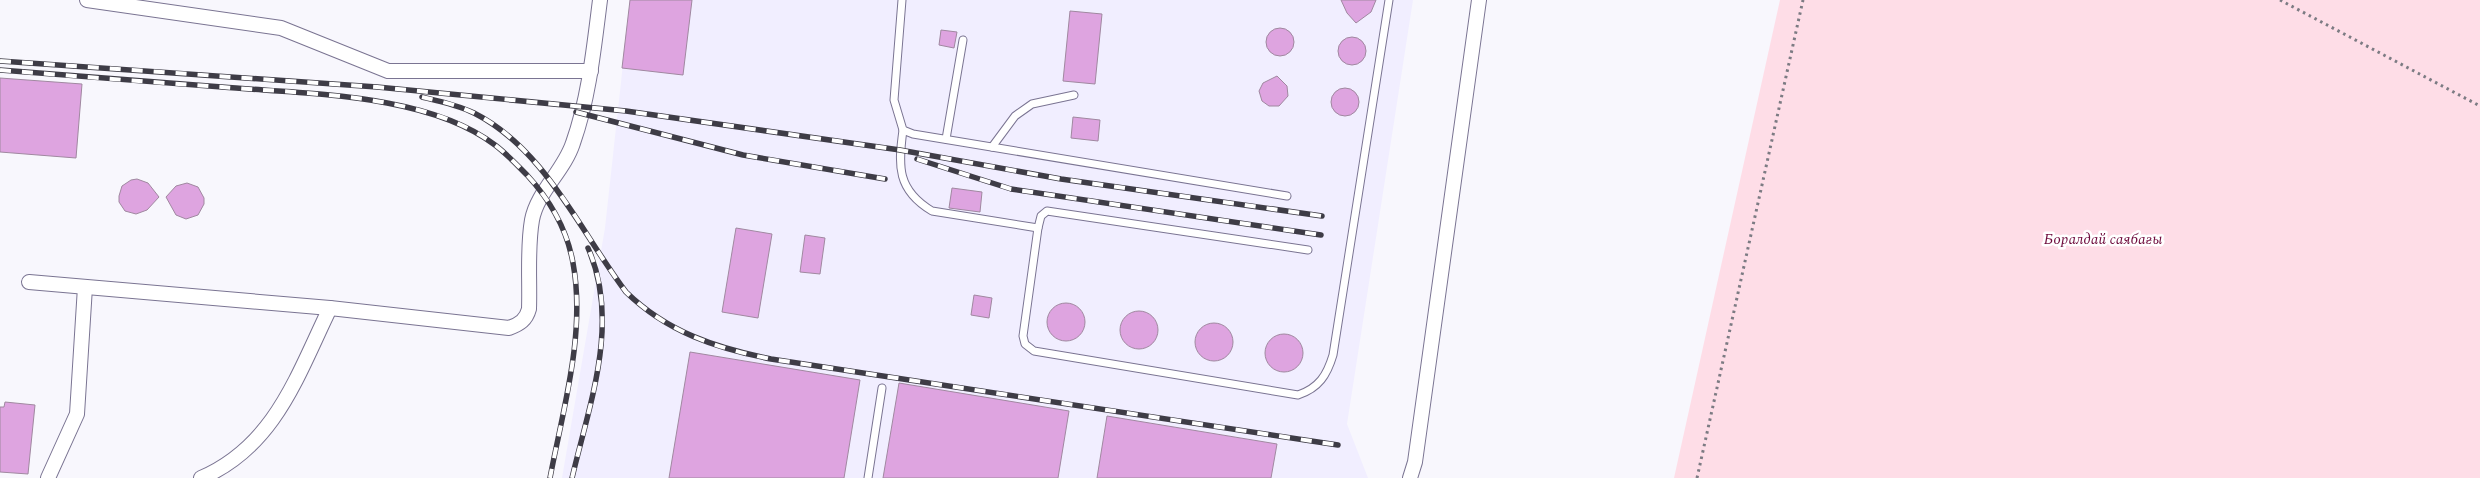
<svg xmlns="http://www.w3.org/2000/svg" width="2480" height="478" font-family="Spectral,serif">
<rect width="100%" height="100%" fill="#f8f7fd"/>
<path fill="#f1eeff" d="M 630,0 L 1413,0 L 1347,424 L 1368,478 L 562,478 L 605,228 Z"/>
<path fill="#fedde7" d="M 1780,0 L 2480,0 L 2480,478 L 1674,478 Z"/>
<g fill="#dea4e0" stroke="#a088a0">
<path d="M 630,0 L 692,0 L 683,75 L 622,68 Z"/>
<path d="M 1341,0 L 1376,0 L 1371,12 L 1356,23 L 1347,13 Z"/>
<path d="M 1070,11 L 1102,14 L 1095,84 L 1063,81 Z"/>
<circle cx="1280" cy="42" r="14"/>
<path d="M 941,30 L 957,32 L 954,48 L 939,45 Z"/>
<circle cx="1352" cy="51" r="14"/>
<path d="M 1277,76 L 1287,86 L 1288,96 L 1279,106 L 1269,106 L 1262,101 L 1259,91 L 1263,83 Z"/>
<path d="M 0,78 L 82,84 L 76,158 L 0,152 Z"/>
<circle cx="1345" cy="102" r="14"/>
<path d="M 1073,117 L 1100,120 L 1098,141 L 1071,138 Z"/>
<path d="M 137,179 L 148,183 L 159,197 L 147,210 L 136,214 L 125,211 L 119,202 L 119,196 L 122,186 L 131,180 Z"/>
<path d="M 187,183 L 198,187 L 204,198 L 204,204 L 198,215 L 186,219 L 176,215 L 166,197 L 176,186 Z"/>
<path d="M 952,188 L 982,192 L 980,212 L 949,208 Z"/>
<path d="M 736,228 L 772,234 L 758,318 L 722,312 Z"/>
<path d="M 805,235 L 825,238 L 820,274 L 800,272 Z"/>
<path d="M 974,295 L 992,298 L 989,318 L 971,315 Z"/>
<circle cx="1066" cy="322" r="19"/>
<circle cx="1139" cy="330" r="19"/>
<circle cx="1214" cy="342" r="19"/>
<circle cx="1284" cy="353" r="19"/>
<path d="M 690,352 L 860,380 L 844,478 L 669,478 Z"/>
<path d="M 899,383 L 1069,411 L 1058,478 L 883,478 Z"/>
<path d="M 5,402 L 35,405 L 28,474 L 0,472 L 0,407 L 4,407 Z"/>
<path d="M 1107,416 L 1277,444 L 1271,478 L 1097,478 Z"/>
</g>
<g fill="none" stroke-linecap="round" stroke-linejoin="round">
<g stroke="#7a7492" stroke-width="9">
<g id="service">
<path d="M 902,0 L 894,100 L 903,130 L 913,134 L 1287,196"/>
<path d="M 903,130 C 898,166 897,190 932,211 L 1038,228 L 1023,336 L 1025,344 L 1034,351 L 1298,395 C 1319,388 1327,375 1333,355 L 1389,0"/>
<path d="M 946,139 L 963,40"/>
<path d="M 992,147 L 1015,116 L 1032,104 L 1074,95"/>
<path d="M 1038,228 L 1041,216 L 1047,211 L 1308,250"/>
<path d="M 868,478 L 882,388"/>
</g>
</g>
<g stroke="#7a7492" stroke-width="16">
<g id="minor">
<path d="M 87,0 L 281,28 L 388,71 L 591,71"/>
<path d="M 29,282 L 330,308 L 509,328 C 520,324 526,320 529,309 C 530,280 527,248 532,220 C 537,192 564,171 573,143 C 589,98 594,47 600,0"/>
<path d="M 48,478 L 77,414 L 85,287"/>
<path d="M 201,478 C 275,446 297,376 330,308"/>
<path d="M 1410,478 L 1415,462 L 1479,0"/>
</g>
</g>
<g stroke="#7c7b83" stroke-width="3" stroke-dasharray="2.5 4" stroke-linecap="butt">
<path d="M 2280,0 L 2480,106"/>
<path d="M 1697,478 L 1803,0"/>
</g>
<use href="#service" stroke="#fff" stroke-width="7"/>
<use href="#minor" stroke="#fff" stroke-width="14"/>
<g stroke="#3e3c46" stroke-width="5.5">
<g id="rail">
<path d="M 0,61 L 377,87 L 626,111 L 900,150 L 1061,179 L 1322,216"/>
<path d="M 0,70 C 74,76 148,82 222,87 C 305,94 427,93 495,145 C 507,154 517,165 527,175 C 550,200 567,229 573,263 C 586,333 563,409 550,478"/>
<path d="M 422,97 C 439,101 458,105 474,113 C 545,149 580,231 626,292 C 667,332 716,348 771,359 L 1338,445"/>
<path d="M 576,112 L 743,155 L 885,179"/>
<path d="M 917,159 L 1011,189 L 1321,235"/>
<path d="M 572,478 C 589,405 621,322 588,248"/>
</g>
</g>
<use href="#rail" stroke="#fff" stroke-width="4" stroke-dasharray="11" stroke-linecap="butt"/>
</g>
<g text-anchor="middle" stroke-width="5" stroke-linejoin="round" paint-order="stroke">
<g font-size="15" font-style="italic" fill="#6d093b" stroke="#fff">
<text x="2103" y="244">Боралдай саябағы</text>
</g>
</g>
</svg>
